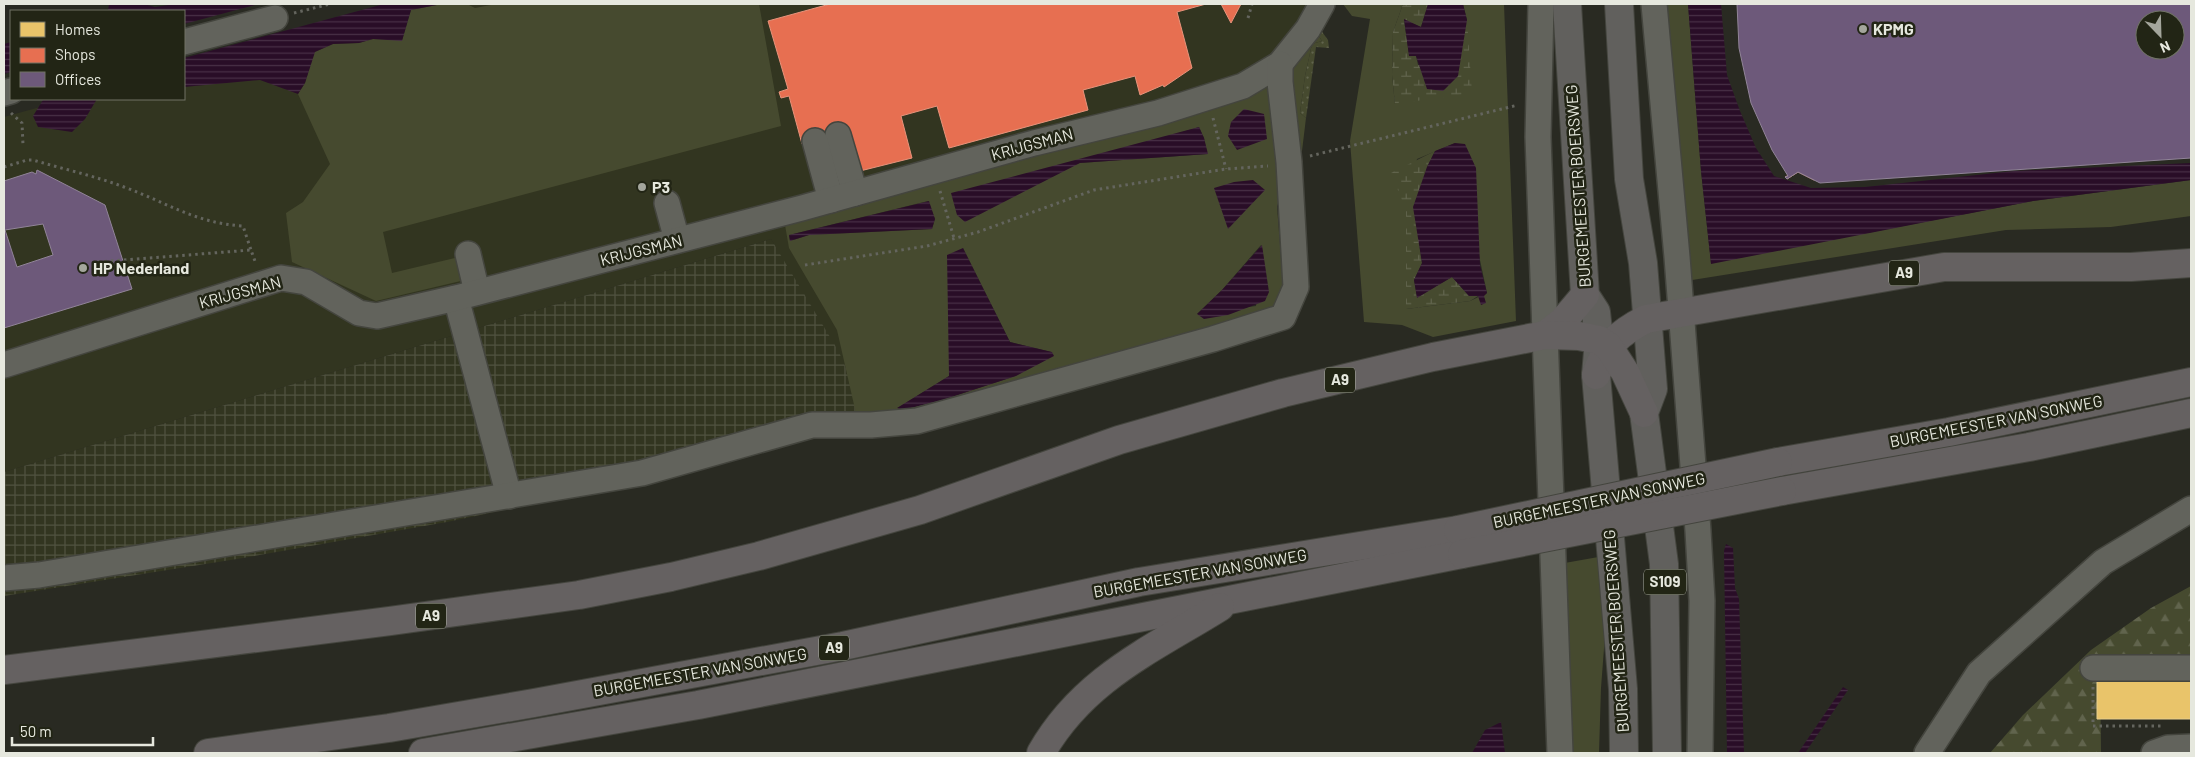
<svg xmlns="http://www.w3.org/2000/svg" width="2195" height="757" font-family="Barlow,sans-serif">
<defs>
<pattern id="industrial-grid" width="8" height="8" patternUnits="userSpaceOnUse" patternTransform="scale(1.25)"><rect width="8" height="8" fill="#323520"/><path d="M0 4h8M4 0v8" fill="none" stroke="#505240"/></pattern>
<pattern id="forest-firs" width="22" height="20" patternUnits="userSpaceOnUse" patternTransform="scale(1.25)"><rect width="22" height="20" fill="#464a2f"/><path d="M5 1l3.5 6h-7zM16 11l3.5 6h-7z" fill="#61644d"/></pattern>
<pattern id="wetland-marsh" width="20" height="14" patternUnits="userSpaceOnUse" patternTransform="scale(1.25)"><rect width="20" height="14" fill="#464a2f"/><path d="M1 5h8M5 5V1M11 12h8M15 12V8" fill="none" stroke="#61644d"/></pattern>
<pattern id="garden-dots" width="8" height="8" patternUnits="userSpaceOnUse" patternTransform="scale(1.25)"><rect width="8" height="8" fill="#464a2f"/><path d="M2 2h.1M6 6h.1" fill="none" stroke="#61644d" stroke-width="1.8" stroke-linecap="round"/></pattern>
<pattern id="water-rules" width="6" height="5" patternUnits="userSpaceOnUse" patternTransform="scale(1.25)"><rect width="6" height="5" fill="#290d27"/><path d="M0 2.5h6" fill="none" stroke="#483046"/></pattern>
</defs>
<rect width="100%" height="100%" fill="#292a22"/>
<path fill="#323520" d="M 424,4 L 1308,4 L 1282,50 L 865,413 L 771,239 L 4,472 L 4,117 L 69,99 L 184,99 L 184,67 Z"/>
<path fill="url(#industrial-grid)" d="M 771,239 L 839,352 L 865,413 L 638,482 L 447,522 L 237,559 L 4,596 L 4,472 Z"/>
<g fill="#464a2f" fill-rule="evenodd">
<path d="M 442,4 L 467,4 L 475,8 L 496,4 L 759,4 L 781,126 L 383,232 L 392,273 L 459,257 L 465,280 L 376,301 L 292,262 L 286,213 L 303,202 L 330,164 L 298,94 L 305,83 L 314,52 L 333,44 L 359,43 L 373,39 L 402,40 L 411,10 Z"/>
<path d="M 1343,4 L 1403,4 L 1393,32 L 1392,75 L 1395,104 L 1467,20 L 1463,4 L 1504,4 L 1516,321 L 1433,337 L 1402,325 L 1364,322 L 1350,141 L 1370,19 L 1352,16 ZM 1455,143 L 1487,293 L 1470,301 L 1406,309 L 1406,210 L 1417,159 Z"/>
<path d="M 1667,4 L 1688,4 L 1701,171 L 1711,263 L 2033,201 L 2191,180 L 2191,216 L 2111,227 L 2006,230 L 1686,281 L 1680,212 Z"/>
<path d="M 1317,33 L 1322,41 L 1312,44 L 1305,76 L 1300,113 L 1306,118 L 1302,151 L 1296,154 L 1292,64 Z"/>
<path d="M 1266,87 L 1278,97 L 1284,187 L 1277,206 L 1284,297 L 1280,308 L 935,411 L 857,418 L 837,330 L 789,248 L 785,225 ZM 1199,127 L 1204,138 L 1207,154 L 1080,163 ZM 928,201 L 935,219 L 932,229 L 809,235 L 790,241 L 789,235 ZM 1261,245 L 1256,306 L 1197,314 L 1222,290 ZM 963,248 L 1010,342 L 1051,352 L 1015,376 L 942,400 L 902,410 L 898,408 L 949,376 Z"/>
<path d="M 1604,556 L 1607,609 L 1601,688 L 1599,753 L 1568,753 L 1559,564 Z"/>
</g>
<path fill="url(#forest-firs)" d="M 2191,586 L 2191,655 L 2100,656 L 2101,753 L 1990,753 L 2023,715 L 2091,650 L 2151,608 Z"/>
<g fill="url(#wetland-marsh)">
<path d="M 1403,4 L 1428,5 L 1421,27 L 1404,20 L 1409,55 L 1416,56 L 1418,65 L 1458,76 L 1467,20 L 1472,93 L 1395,104 L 1392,75 L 1393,32 Z"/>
<path d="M 1435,151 L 1427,167 L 1419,242 L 1422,263 L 1414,280 L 1417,297 L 1452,277 L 1469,296 L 1478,296 L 1470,301 L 1406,309 L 1406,210 L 1391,173 Z"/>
</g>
<path fill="url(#garden-dots)" d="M 1320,29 L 1328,40 L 1329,48 L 1316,47 L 1306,118 L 1300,113 L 1305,76 L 1312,44 L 1322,41 L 1317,33 Z"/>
<g fill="url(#water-rules)">
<path d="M 109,4 L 144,4 L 155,7 L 175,4 L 259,4 L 184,24 L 184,11 L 108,11 Z"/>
<path d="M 384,4 L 442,4 L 411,10 L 402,41 L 373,39 L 359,43 L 333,44 L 315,52 L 305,83 L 298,94 L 260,80 L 184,87 L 184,58 Z"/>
<path d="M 1428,4 L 1463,4 L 1467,20 L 1458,76 L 1443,91 L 1427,89 L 1416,56 L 1409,56 L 1404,19 L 1421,27 Z"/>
<path d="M 1688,4 L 1721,4 L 1727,75 L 1740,111 L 1756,148 L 1774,176 L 1811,188 L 1865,187 L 2014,171 L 2191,163 L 2191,180 L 2033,201 L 1711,264 L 1701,171 Z"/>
<path d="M 11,42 L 11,72 L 4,74 L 4,44 Z"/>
<path d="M 47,99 L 97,99 L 85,119 L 72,132 L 38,127 L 33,116 L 43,100 Z"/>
<path d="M 1244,109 L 1264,114 L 1267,139 L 1237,150 L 1228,136 L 1231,122 Z"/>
<path d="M 1199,127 L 1204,138 L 1208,154 L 1080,163 L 965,222 L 957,215 L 951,193 Z"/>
<path d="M 1455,143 L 1465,144 L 1476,168 L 1480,265 L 1487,293 L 1484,296 L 1486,303 L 1481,305 L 1478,296 L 1469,296 L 1452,277 L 1417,298 L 1414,280 L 1422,263 L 1413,207 L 1427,167 L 1435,151 Z"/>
<path d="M 1253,180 L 1265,190 L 1228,229 L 1214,188 L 1234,182 Z"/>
<path d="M 929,201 L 935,219 L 932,229 L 809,235 L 790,241 L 789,235 Z"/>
<path d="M 1262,245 L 1269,292 L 1265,301 L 1228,315 L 1204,319 L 1197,314 L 1222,290 Z"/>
<path d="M 963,248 L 1010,342 L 1052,352 L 1054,356 L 1016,376 L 942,400 L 902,410 L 897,408 L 949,376 L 947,255 Z"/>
<path d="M 1726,544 L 1733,548 L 1735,588 L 1739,599 L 1744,753 L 1727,753 L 1724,551 Z"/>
<path d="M 1843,687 L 1848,690 L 1805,753 L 1798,753 Z"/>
<path d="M 1501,722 L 1505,753 L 1472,753 L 1485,730 Z"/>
</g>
<path fill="#e9c46a" stroke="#e8cf8d" d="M 2097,678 L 2191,679 L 2191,719 L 2097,719 Z"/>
<g fill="#e76f51" stroke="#e7937b">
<path d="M 830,4 L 1206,4 L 1177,12 L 1192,68 L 1164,87 L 1163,85 L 1140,95 L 1135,76 L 1083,90 L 1088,110 L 949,148 L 937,106 L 901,116 L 912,158 L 860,171 L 850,131 L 802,144 L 789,96 L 781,98 L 779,92 L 788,89 L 768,21 Z"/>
<path d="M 1221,4 L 1241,4 L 1231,23 Z"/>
<path d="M 1772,4 L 1840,4 L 1842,13 L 1857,17 L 1858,4 L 1995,4 L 1993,7 L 2025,18 L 2067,23 L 2080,22 L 2106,14 L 2103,18 L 2107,17 L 2110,20 L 2135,11 L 2160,11 L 2161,8 L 2166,7 L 2164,5 L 2191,4 L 2191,42 L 2175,45 L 2175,20 L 2145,20 L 2145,46 L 2126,48 L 2125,52 L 2120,53 L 2124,55 L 2101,58 L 2095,79 L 2007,94 L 1996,89 L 1899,131 L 1814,180 L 1798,172 L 1787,179 L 1785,177 L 1789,175 L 1785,166 L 1801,158 L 1800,143 L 1828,124 L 1851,100 L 1867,73 L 1877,47 L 1853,40 L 1851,48 L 1848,50 L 1848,52 L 1829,60 L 1798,68 L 1786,43 L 1764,6 Z"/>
</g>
<g fill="#6d597a" stroke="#918498" fill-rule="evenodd">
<path d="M 1737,4 L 2191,4 L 2191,158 L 1820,183 L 1798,172 L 1787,179 L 1785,177 L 1788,176 L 1772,150 L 1751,103 L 1739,48 ZM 2145,20 L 2175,20 L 2175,50 L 2145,50 Z"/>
<path d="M 37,170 L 105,205 L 132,289 L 4,328 L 4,181 L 32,172 L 36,174 ZM 43,224 L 53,255 L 17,267 L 5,230 Z"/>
</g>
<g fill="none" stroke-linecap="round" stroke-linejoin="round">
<g stroke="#44453e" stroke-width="28">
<g id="minor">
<path d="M 1541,4 L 1538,137 L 1560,753"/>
<path d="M 1654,4 L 1677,257 L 1698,531 L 1702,601 L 1700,753"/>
<path d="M 184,42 L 275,18"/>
<path d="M 4,93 L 11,91"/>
<path d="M 838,135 L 855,193"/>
<path d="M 815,141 L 831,200"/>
<path d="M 667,203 L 677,240"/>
<path d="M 468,254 L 477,292"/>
<path d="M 456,298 L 509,496"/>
<path d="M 4,365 L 281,278 L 306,282 L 359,313 L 377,316 L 456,298 L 802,208 L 1034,143 L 1158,113 L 1243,86 L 1280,64 L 1308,29 L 1322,4"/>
<path d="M 4,578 L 39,575 L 642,473 L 812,425 L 871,425 L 917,421 L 1213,339 L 1283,317 L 1296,287 L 1289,162 L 1280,82 L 1280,64"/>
<path d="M 2093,668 L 2191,668"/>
<path d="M 1927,753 L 1979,673 L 2103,562 L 2191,509"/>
<path d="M 2154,753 L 2168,748 L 2191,747"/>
</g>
</g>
<g stroke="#44453e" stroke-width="30">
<g id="major">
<path d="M 1567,4 L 1585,295 L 1596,312 L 1599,340 L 1596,375 L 1623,689 L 1624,753"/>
<path d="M 1619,4 L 1629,179 L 1643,263 L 1653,389 L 1644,413 L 1664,564 L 1667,753"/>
</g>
</g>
<g stroke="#44453e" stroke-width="30">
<g id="highway">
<path d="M 1545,335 L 1563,321 L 1585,295"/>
<path d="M 1596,375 C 1607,344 1617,334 1646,319 L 1944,267 L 2131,267 L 2191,263"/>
<path d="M 1778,462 L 1949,432 L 2191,382"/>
<path d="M 1782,491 L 2029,447 L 2191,413"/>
<path d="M 4,670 L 390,621 L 579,595 L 671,577 L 759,556 L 920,510 L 1119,440 L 1283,393 L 1433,357 L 1545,335 L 1579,336 L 1599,340 L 1608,346 L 1625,372 L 1644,413"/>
<path d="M 208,753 L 389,728 L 534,703 L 843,646 L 1139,582 L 1458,530"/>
<path d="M 423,753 L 698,705 L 1462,554"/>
<path d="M 1041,753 C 1083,679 1151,650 1220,607"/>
</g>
</g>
<g stroke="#64655e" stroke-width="3" stroke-dasharray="2.5 4" stroke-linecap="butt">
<path d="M 294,13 L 330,4"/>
<path d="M 1248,18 L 1252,4"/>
<path d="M 11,113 L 22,123 L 23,145"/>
<path d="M 1213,118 L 1226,169"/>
<path d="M 1310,156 L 1518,105"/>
<path d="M 4,167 L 27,160 L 33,160 C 63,169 95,176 124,187 C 168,203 195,223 243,226 L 251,250"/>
<path d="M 940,191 L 954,238"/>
<path d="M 98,262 L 251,250 L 256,264"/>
<path d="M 805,265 L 927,246 L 978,232 L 1094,190 L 1226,169 L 1268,166"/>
<path d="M 2093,687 L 2093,726 L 2163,726"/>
</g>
<use href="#minor" stroke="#62635c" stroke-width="25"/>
<use href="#major" stroke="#61605d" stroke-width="28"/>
<use href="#highway" stroke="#656161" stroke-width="28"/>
<g stroke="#44453e" stroke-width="30" stroke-linecap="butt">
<g id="highway-bridge">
<path d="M 1458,530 L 1778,462"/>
<path d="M 1462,554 L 1782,491"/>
</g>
</g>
<use href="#highway-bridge" stroke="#656161" stroke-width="28"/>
</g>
<g fill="#a4a69c" stroke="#222515" stroke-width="2">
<circle cx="1863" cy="29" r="5"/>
<circle cx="642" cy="187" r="5"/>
<circle cx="83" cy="268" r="5"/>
</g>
<g text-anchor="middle" stroke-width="5" stroke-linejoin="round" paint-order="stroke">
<g fill="#222515" stroke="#abaea2" stroke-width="1">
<rect x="1889" y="260.5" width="30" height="25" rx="4"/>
<rect x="1325" y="367.5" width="30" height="25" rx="4"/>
<rect x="1644" y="569.5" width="42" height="25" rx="4"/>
<rect x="416" y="603.5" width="30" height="25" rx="4"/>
<rect x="819" y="635.5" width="30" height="25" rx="4"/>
</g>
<g font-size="15" font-weight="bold" fill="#e6e8de">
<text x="1904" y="278">A9</text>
<text x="1340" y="385">A9</text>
<text x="1665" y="587">S109</text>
<text x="431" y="621">A9</text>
<text x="834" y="653">A9</text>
</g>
<g font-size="16" font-weight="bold" fill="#e6e8de" stroke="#222515" text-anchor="start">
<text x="1873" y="35">KPMG</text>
<text x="652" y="193">P3</text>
<text x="93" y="274">HP Nederland</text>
</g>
<g font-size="16" fill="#e6e8de" stroke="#222515">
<text transform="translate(1032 144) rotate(-15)" y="6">KRIJGSMAN</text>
<text transform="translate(1578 186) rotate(-94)" y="6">BURGEMEESTER BOERSWEG</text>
<text transform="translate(641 250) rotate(-14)" y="6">KRIJGSMAN</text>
<text transform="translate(240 292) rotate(-15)" y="6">KRIJGSMAN</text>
<text transform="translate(1996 421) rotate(-11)" y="6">BURGEMEESTER VAN SONWEG</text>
<text transform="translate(1599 500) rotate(-12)" y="6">BURGEMEESTER VAN SONWEG</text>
<text transform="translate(1200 573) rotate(-10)" y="6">BURGEMEESTER VAN SONWEG</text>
<text transform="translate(1616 631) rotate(-94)" y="6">BURGEMEESTER BOERSWEG</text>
<text transform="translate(700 672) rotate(-10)" y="6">BURGEMEESTER VAN SONWEG</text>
</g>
</g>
<rect width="2195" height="757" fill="none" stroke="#e6e8de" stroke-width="10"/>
<rect x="10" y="10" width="175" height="90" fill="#222515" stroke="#707365"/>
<rect x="20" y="22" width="25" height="15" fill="#e9c46a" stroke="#707365"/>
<text x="55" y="35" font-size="15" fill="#e6e8de">Homes</text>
<rect x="20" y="48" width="25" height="15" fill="#e76f51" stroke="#707365"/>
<text x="55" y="60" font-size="15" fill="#e6e8de">Shops</text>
<rect x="20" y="72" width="25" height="15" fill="#6d597a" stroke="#707365"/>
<text x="55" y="85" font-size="15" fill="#e6e8de">Offices</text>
<g transform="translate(2160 35) rotate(157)"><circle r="24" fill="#222515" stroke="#707365"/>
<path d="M0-4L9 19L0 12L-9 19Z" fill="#a4a69c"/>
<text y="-8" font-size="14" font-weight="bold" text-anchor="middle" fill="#e6e8de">N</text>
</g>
<path d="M12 737v8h141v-8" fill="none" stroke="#e6e8de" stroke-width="2.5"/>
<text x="20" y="737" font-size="15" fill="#e6e8de" stroke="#222515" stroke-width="4" paint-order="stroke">50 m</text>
</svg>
